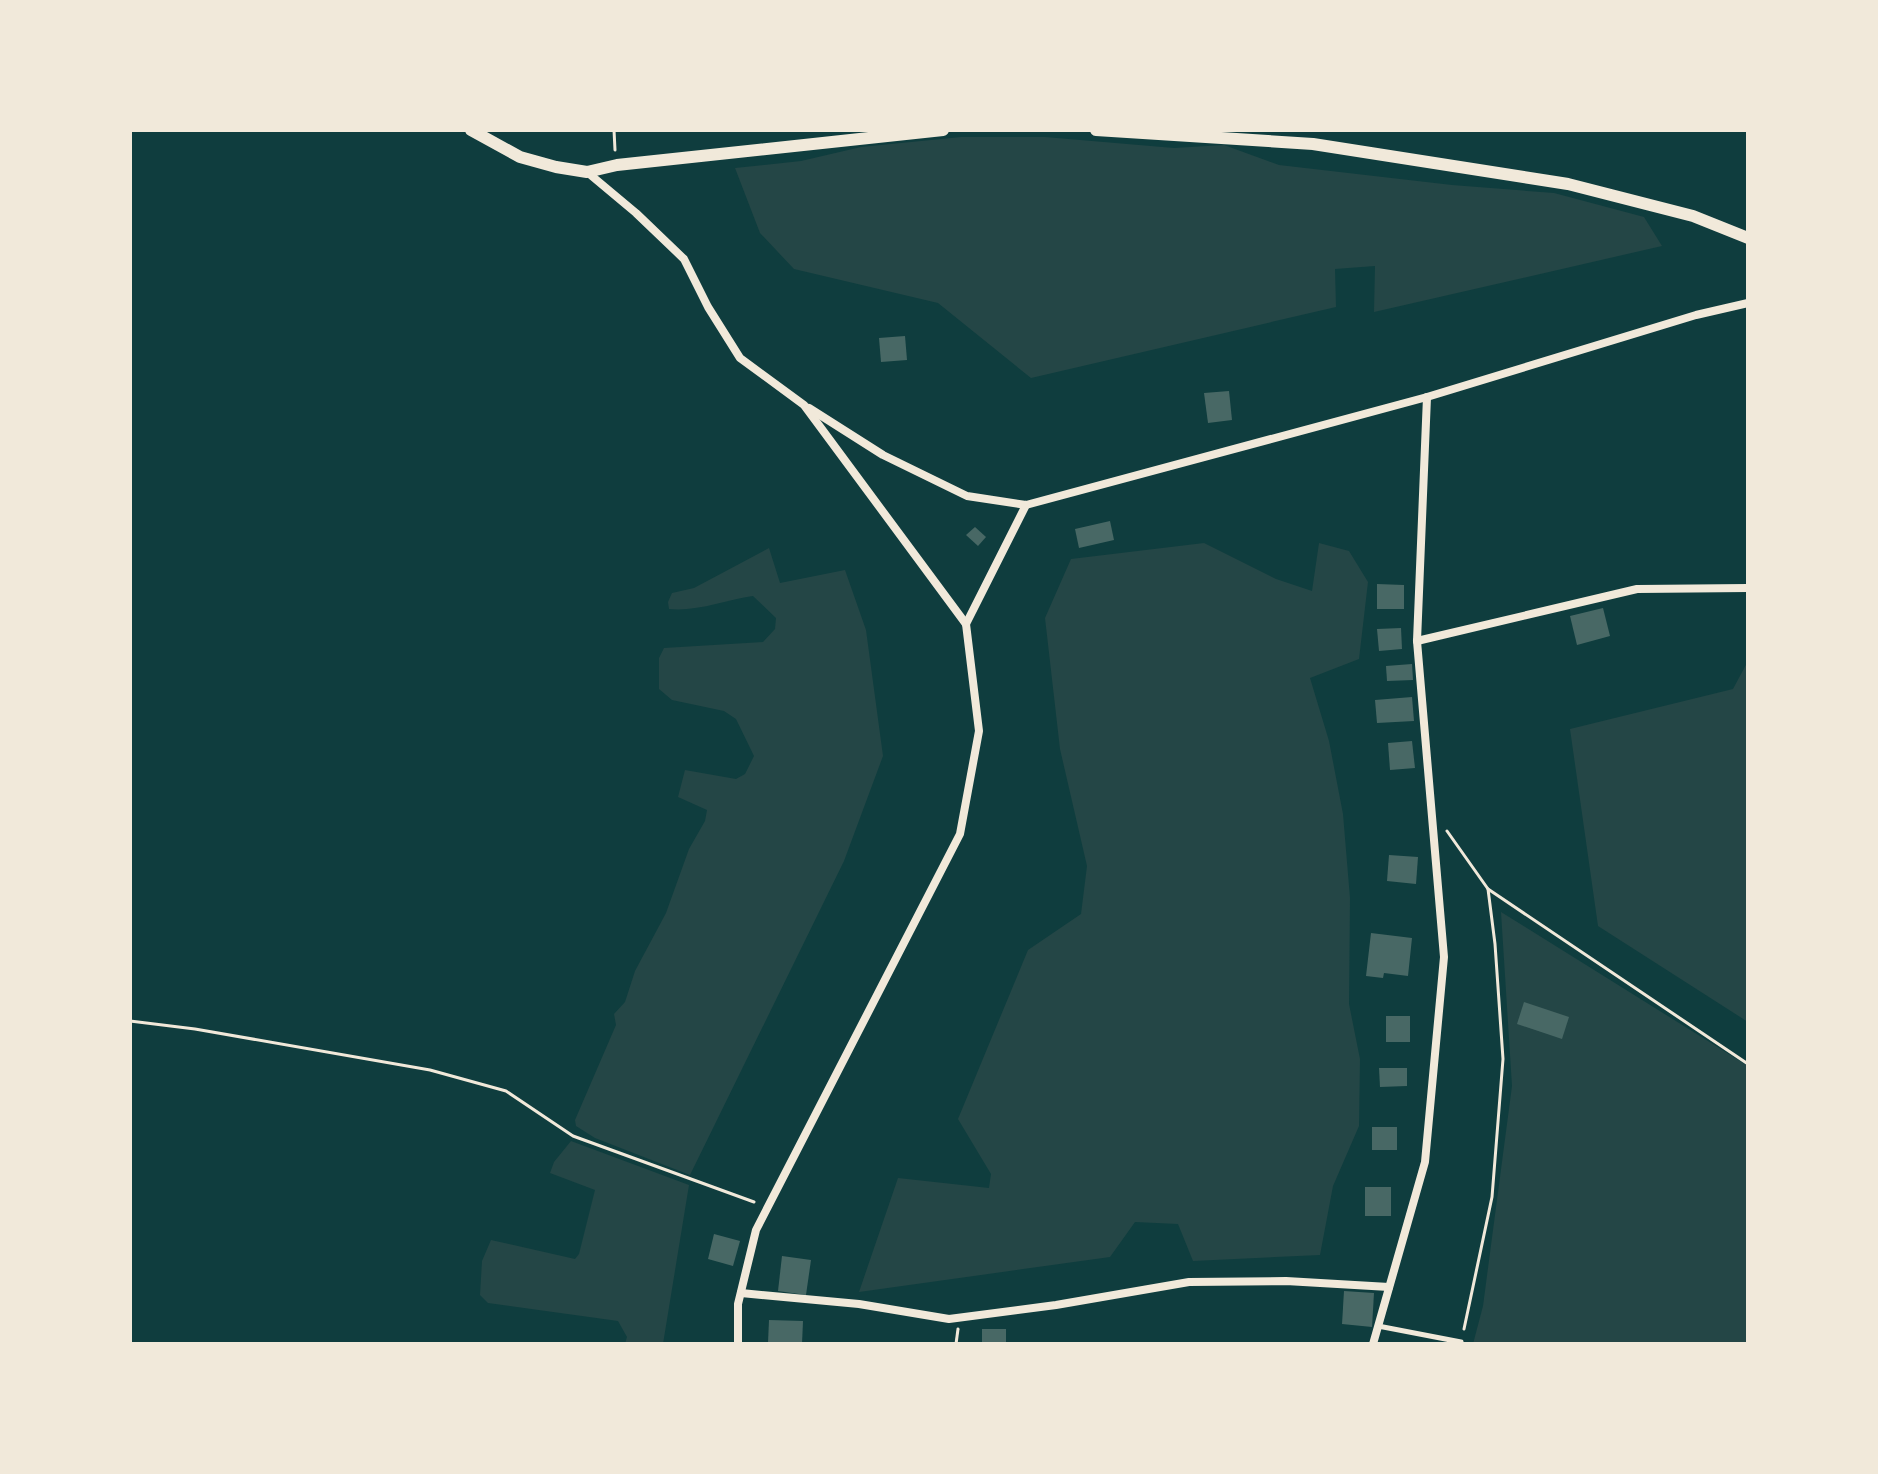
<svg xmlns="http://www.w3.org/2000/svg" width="1878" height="1474" font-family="'IBM Plex Sans',sans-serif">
<rect width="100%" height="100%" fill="#0f3d3e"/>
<g fill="#244646">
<path d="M 961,137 L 1045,137 L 1174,148 L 1224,145 L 1279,165 L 1452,185 L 1554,193 L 1644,217 L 1662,246 L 1374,312 L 1375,266 L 1335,269 L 1336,307 L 1031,378 L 938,303 L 794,269 L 760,233 L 735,168 L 801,161 L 861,147 Z"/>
<path d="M 1204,543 L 1276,579 L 1312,591 L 1319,543 L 1349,551 L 1368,582 L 1359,659 L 1310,678 L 1329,741 L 1343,814 L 1350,898 L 1349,1004 L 1360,1059 L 1359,1126 L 1333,1186 L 1320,1255 L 1193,1261 L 1178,1224 L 1135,1222 L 1110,1257 L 859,1292 L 898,1178 L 989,1188 L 991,1174 L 958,1119 L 1028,950 L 1081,914 L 1087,866 L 1060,749 L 1045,618 L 1071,559 Z"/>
<path d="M 769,548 L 780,583 L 845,570 L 866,630 L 883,756 L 844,861 L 690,1175 L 595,1138 L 576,1126 L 575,1120 L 616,1025 L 614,1014 L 625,1002 L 635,971 L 666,913 L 689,849 L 705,821 L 707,810 L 678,797 L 685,770 L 736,779 L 745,774 L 754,756 L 736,719 L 724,711 L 672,700 L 659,689 L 659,658 L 664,648 L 763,642 L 775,629 L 776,618 L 753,596 C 726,600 696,612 669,609 L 668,602 L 672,593 L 694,588 Z"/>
<path d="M 1748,661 L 1748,1022 L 1598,926 L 1570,729 L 1733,689 Z"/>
<path d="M 1501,912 L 1748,1066 L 1748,1344 L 1473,1344 L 1483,1306 L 1512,1086 Z"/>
<path d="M 571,1141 L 689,1185 L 663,1344 L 625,1344 L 627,1337 L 618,1321 L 488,1303 L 480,1295 L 482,1261 L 491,1240 L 575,1259 L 579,1254 L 595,1190 L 550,1173 L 554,1162 Z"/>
</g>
<g fill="#486865">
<path d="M 905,336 L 907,360 L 881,362 L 879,338 Z"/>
<path d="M 1229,391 L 1232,420 L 1208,423 L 1204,393 Z"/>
<path d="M 1110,521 L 1114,540 L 1079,548 L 1075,529 Z"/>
<path d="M 975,527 L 986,537 L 978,546 L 966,535 Z"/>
<path d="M 1377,584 L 1404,585 L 1404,609 L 1377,609 Z"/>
<path d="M 1603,608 L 1610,636 L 1577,645 L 1570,616 Z"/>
<path d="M 1401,628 L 1402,649 L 1379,651 L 1377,629 Z"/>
<path d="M 1412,664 L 1413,680 L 1387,681 L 1386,666 Z"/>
<path d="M 1412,697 L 1414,721 L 1377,723 L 1375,700 Z"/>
<path d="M 1412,741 L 1415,768 L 1390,770 L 1388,743 Z"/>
<path d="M 1389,855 L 1418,857 L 1416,884 L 1387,881 Z"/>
<path d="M 1371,933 L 1412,938 L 1408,976 L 1384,973 L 1383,978 L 1366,976 Z"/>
<path d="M 1524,1002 L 1569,1017 L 1562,1039 L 1517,1024 Z"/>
<rect x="1386" y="1016" width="24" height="26"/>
<path d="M 1379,1068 L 1407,1068 L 1407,1086 L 1380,1087 Z"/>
<rect x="1372" y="1127" width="25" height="23"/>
<rect x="1365" y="1187" width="26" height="29"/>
<path d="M 714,1234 L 740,1241 L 733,1266 L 708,1259 Z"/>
<path d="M 782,1256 L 811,1260 L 806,1295 L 778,1291 Z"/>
<path d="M 1344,1291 L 1374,1293 L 1372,1327 L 1342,1324 Z"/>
<path d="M 769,1320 L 803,1321 L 802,1344 L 768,1343 Z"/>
<rect x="982" y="1329" width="24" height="15"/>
</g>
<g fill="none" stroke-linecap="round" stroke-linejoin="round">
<g stroke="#f1e9da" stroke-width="3">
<path d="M 614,130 L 615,150"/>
<path d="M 1447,831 L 1488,889 L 1748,1064"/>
<path d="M 130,1021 L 195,1029 L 430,1070 L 506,1091 L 573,1136 L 754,1202"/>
<path d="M 1464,1329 L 1492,1197 L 1503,1059 L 1495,944 L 1488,889"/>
<path d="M 956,1344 L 958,1329"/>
</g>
<path stroke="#f1e9da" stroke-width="5" d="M 1378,1326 L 1461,1342"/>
<g stroke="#f1e9da" stroke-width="8">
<path d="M 587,172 L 636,213 L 684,259 L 708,307 L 740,358 L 804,405 L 966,624 L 979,731 L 960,834 L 756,1230 L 738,1304 L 738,1344"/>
<path d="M 809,408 L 883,455 L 967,496 L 1026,505 L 1427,397 L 1696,315 L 1748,303"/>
<path d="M 966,624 L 1026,505"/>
<path d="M 1417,641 L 1637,589 L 1748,588"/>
<path d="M 741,1293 L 859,1304 L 949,1319 L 1056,1305 L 1189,1282 L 1286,1281 L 1389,1287"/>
<path d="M 1373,1344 L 1425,1162 L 1444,957 L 1417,641 L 1427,397"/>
</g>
<g stroke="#f1e9da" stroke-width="12">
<path d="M 471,130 L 520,157 L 556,167 L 587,172 L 617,165 L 943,130"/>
<path d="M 1096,130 L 1313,144 L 1568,184 L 1693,216 L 1748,238"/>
</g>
</g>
<rect width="1878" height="1474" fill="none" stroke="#f1e9da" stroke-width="264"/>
</svg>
